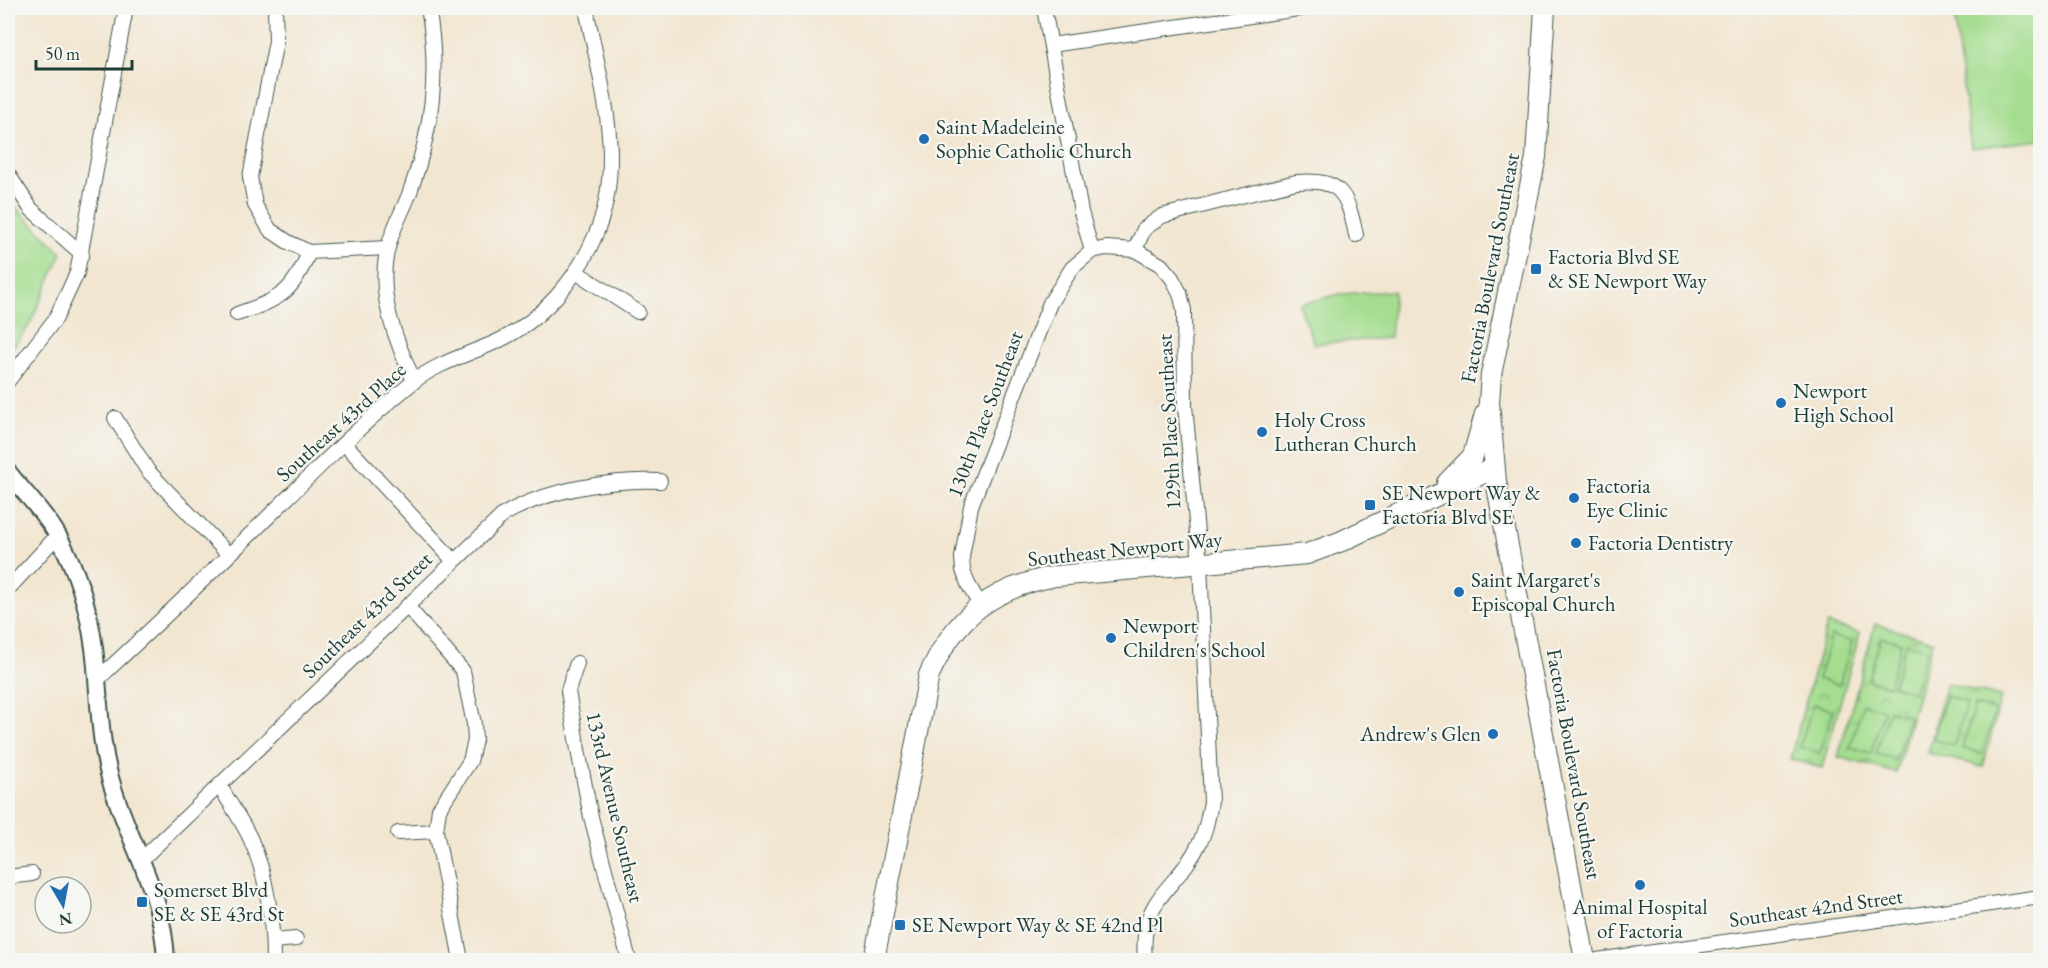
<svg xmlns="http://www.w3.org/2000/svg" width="2048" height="968" font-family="'EB Garamond',serif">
<defs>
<pattern id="park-crowns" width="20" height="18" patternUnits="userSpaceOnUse" patternTransform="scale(1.5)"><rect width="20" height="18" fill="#a4dd8f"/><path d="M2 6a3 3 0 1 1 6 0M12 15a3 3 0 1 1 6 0" fill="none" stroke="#85b476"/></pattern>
</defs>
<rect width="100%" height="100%" fill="#f6f6f2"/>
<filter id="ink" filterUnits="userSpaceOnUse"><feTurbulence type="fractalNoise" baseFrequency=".0167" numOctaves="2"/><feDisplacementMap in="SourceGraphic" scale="12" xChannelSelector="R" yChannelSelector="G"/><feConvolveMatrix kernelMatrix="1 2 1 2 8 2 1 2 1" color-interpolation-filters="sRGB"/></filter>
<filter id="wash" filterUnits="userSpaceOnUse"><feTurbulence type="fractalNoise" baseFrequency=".008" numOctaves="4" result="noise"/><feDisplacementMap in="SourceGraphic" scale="24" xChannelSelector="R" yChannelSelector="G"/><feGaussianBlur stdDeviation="1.35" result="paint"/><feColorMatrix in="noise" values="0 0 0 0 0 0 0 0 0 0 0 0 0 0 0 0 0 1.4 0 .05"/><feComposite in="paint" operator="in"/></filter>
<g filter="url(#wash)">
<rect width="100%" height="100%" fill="#f2e6d1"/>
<g fill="url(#park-crowns)" stroke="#628d62" stroke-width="1.5">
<path d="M 1827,624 L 1860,633 L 1822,768 L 1790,759 Z"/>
<path d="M 1875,624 L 1933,641 L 1896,773 L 1838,757 Z"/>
<path d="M 1946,683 L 2001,697 L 1983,767 L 1928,753 Z"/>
</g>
<g fill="#a4dd8f" stroke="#628d62" stroke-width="1.5">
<path d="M 1953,8 L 2040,8 L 2040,140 L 1971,148 Z"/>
<path d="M 8,196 L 16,208 L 62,253 L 29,326 L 8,353 Z"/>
<path d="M 1394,291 L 1390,338 L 1314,344 L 1299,304 L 1340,294 Z"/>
<path d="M 1831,636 L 1852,642 L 1839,685 L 1818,679 Z"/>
<path d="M 1881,637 L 1901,643 L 1889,686 L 1868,680 Z"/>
<path d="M 1906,643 L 1927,649 L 1914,692 L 1893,686 Z"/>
<path d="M 1946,696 L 1967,702 L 1954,745 L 1933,740 Z"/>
<path d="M 1813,704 L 1833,710 L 1820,753 L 1800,747 Z"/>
<path d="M 1863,704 L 1884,710 L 1871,753 L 1850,747 Z"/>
<path d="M 1975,705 L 1995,711 L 1982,754 L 1962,748 Z"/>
<path d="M 1889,710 L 1909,716 L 1896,759 L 1876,754 Z"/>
</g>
</g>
<g filter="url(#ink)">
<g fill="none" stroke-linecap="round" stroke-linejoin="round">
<g stroke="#3f564c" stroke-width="16">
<g id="minor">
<path d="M 275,8 L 276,41 L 250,177 L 255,205 L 270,230 L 288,242 L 309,252 L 387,248"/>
<path d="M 1044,8 L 1081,212 L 1092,251"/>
<path d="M 1051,45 L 1306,8"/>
<path d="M 8,174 L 31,209 L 82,254"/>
<path d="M 1135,250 L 1144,229 L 1162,216 L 1296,182 C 1342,178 1347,194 1356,235"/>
<path d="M 576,272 L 638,312"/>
<path d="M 237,314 C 279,299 292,295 309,252"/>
<path d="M 8,381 L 56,318 L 77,273 L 126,8"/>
<path d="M 414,381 C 396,341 376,293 388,248 C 392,229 403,211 410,192 C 432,131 440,72 428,8"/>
<path d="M 115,418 L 148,471 L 229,555"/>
<path d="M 344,443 L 453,560"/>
<path d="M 8,589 L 57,536"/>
<path d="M 980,605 L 968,584 L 963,570 L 962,557 L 971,506 L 1050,303 L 1072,268 L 1092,251 L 1106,248 L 1135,250 L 1161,265 L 1172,278 L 1180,293 L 1184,310 L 1185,406 L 1200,564 L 1211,802 C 1208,816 1207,829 1200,842 C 1177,891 1139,895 1145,960"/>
<path d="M 407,606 L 463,671 L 474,724 L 475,740 L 470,761 L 439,809 L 436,831 L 461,960"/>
<path d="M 577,663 L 568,691 L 578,750 L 591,817 L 629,960"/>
<path d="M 97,680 C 153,628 208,576 262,523 C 311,475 359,426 412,383 C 436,363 470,354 498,341 C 541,321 577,279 595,236 C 627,164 600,81 586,8"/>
<path d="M 220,786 C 230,804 242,821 250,838 C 267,874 273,922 273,960"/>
<path d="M 398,833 L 436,831"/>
<path d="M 142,859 L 503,515 C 544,490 612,479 660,481"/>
<path d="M 8,877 L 32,874"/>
<path d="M 273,941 L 296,939"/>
<path d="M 1597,960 L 2040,897"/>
</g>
</g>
<g stroke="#3f564c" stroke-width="20">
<path id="tertiary" d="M 8,472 C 24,493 45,513 58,536 C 77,570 89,610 94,648 C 100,695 98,742 113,788 C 132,849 163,893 166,960"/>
</g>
<g stroke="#3f564c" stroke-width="22">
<g id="secondary">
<path d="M 1545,8 L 1536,157 L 1491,375 L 1489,402 L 1496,481 L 1585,960"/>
<path d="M 1447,483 L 1473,456 L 1485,414"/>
<path d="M 874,960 L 929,675 C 955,616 992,588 1056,576 L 1307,554 L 1342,541 L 1494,468"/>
</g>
</g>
<use href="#minor" stroke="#fff" stroke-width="14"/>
<use href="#tertiary" stroke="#fff" stroke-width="16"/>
<use href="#secondary" stroke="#fff" stroke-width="20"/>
</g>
</g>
<g fill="#1f6fb2" stroke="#f6f6f2" stroke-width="2">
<circle cx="924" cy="139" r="6"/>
<rect x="1530" y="263" width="12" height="12" rx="3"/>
<circle cx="1781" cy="403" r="6"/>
<circle cx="1262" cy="432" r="6"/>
<circle cx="1574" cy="498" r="6"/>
<rect x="1364" y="499" width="12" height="12" rx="3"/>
<circle cx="1576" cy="543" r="6"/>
<circle cx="1459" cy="592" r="6"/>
<circle cx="1111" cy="638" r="6"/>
<circle cx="1493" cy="734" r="6"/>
<circle cx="1640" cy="885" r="6"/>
<rect x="136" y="896" width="12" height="12" rx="3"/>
<rect x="894" y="919" width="12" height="12" rx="3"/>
</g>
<g text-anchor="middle" stroke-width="4.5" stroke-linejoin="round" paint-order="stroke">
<g font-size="21" fill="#1f3d34" stroke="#f6f6f2" text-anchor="start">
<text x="936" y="134">Saint Madeleine<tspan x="936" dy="24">Sophie Catholic Church</tspan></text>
<text x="1548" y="264">Factoria Blvd SE<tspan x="1548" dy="24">&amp; SE Newport Way</tspan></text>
<text x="1793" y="398">Newport<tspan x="1793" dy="24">High School</tspan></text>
<text x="1274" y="427">Holy Cross<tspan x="1274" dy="24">Lutheran Church</tspan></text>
<text x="1586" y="493">Factoria<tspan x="1586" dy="24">Eye Clinic</tspan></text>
<text x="1382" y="500">SE Newport Way &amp;<tspan x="1382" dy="24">Factoria Blvd SE</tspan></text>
<text x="1588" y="550">Factoria Dentistry</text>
<text x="1471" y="587">Saint Margaret's<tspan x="1471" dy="24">Episcopal Church</tspan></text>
<text x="1123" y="633">Newport<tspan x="1123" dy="24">Children's School</tspan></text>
<text x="1481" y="741" text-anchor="end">Andrew's Glen</text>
<text x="154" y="897">Somerset Blvd<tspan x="154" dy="24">SE &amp; SE 43rd St</tspan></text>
<text x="1640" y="914" text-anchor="middle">Animal Hospital<tspan x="1640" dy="24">of Factoria</tspan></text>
<text x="912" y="932">SE Newport Way &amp; SE 42nd Pl</text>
</g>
<g font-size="21" fill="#1f3d34" stroke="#f6f6f2">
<text transform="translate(1490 268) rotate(-79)" y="7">Factoria Boulevard Southeast</text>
<text transform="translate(985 414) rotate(-69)" y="7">130th Place Southeast</text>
<text transform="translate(341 422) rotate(-42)" y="7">Southeast 43rd Place</text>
<text transform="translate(1169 422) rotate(-93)" y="7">129th Place Southeast</text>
<text transform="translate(1125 549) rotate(-6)" y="7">Southeast Newport Way</text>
<text transform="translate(367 615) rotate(-44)" y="7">Southeast 43rd Street</text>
<text transform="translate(1574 764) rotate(80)" y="7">Factoria Boulevard Southeast</text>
<text transform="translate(615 807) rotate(77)" y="7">133rd Avenue Southeast</text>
<text transform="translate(1816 908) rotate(-8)" y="7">Southeast 42nd Street</text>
</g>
</g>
<rect width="2048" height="968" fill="none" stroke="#f6f6f2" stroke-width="30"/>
<g transform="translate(63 905) rotate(170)"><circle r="28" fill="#f6f6f2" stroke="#a0aca6" stroke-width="1.5"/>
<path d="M0-4.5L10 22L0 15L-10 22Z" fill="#1f6fb2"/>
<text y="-9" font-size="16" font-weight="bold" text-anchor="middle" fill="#1f3d34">N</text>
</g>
<path d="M36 60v9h96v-9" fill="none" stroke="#1f3d34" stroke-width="3"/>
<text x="45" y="60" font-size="18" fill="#1f3d34" stroke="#f6f6f2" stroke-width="4.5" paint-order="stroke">50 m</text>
</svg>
